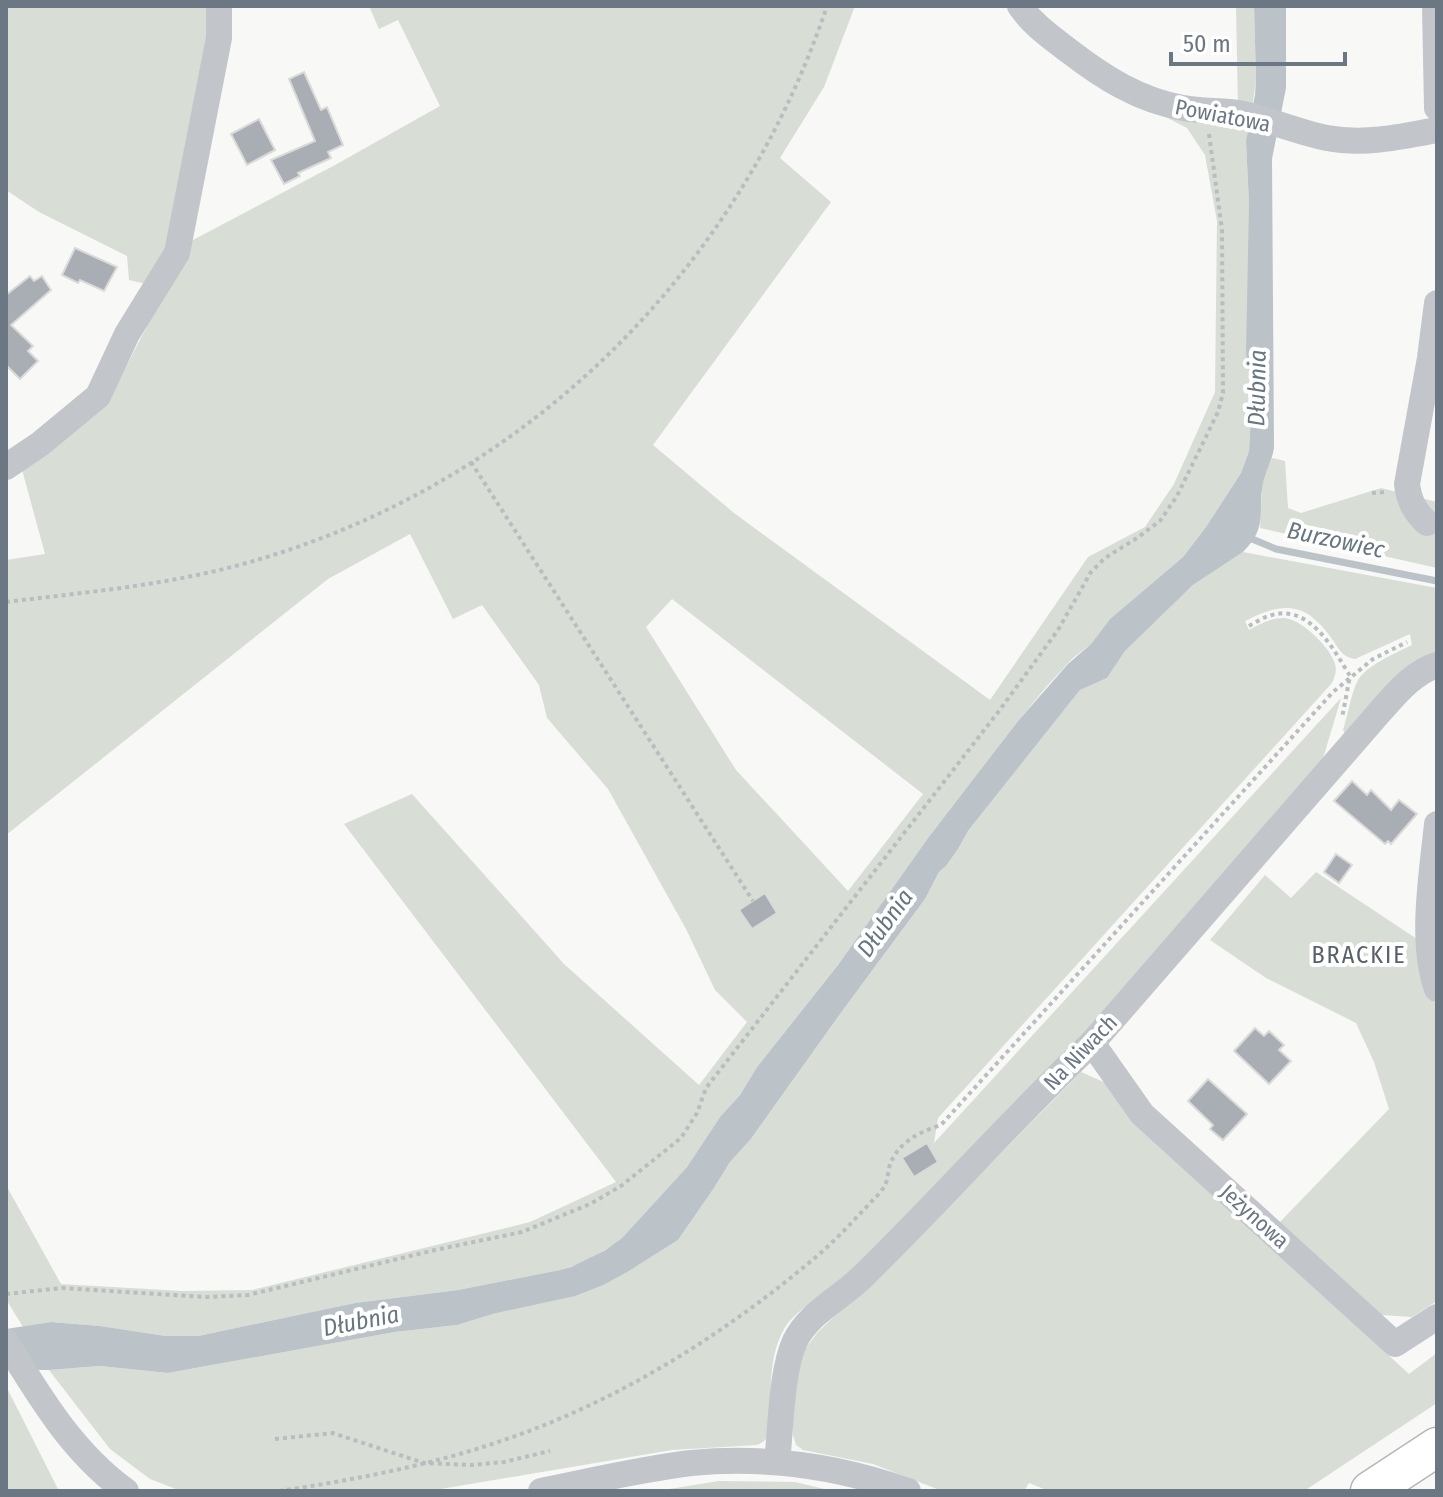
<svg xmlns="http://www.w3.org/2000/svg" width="1443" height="1497" font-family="'Fira Sans Condensed',sans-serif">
<rect width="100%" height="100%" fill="#f8f8f6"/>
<g fill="#d8ddd6" fill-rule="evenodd">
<path d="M 6,6 L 211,6 L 206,56 L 168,253 L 150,285 L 129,280 L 127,256 L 39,212 L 6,190 Z"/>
<path d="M 369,6 L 855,6 L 824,87 L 780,158 L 831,202 L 653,445 L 734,513 L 990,700 L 1088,557 L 1145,527 L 1174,484 L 1215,392 L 1217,221 L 1205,155 L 1187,128 L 1117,92 L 1250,123 L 1246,141 L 1249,205 L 1252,397 L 1249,451 L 1241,473 L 1206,527 L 1183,557 L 1110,619 L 1091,644 L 1073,658 L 1047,686 L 1018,721 L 928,838 L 838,965 L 757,1067 L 740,1095 L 720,1117 L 687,1167 L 622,1238 C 604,1252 583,1264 560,1270 L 458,1290 L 355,1303 L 198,1336 L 166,1336 L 100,1326 L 51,1322 L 23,1327 L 6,1299 L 6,1185 L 61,1284 L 182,1291 L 252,1290 L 530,1222 L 616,1182 L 344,824 L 412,794 L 564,964 L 699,1085 L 747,1022 L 715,990 L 686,929 L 608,789 L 547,718 L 539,685 L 482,605 L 453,619 L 410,534 L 328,579 L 6,835 L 6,560 L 45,554 L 21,466 L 115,388 L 191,241 L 335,165 L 440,106 L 398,20 L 379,29 ZM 672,599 L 923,794 L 848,891 L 736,770 L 646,627 Z"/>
<path d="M 1236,6 L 1254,6 L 1256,79 L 1252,110 L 1238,109 Z"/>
<path d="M 1272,458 L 1285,461 L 1288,508 L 1301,513 L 1381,488 L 1437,502 L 1437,568 L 1260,528 L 1262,487 L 1264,477 Z"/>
<path d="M 1243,552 L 1437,588 L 1437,655 L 1346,736 L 1343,730 C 1348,715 1351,693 1358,680 C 1366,666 1397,652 1412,645 L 1410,634 L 1355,659 C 1342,657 1340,650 1332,639 C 1306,602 1284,601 1245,621 L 1249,630 C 1260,624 1272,617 1285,618 C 1302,620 1331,648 1335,664 C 1337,671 1335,676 1332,683 L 938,1118 L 934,1143 L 1341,698 L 1322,762 L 1077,1046 L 834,1289 C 818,1299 800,1308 788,1323 C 767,1352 771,1395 770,1429 C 768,1438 765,1442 757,1445 L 672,1450 L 429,1491 L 181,1491 L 150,1479 L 110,1449 L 49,1370 L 100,1366 L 168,1373 L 395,1332 L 457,1325 L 629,1271 L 678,1240 L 714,1188 L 730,1162 L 750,1140 L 840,1014 L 925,899 L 939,872 L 946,866 L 958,849 L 968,831 L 1080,690 L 1107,678 L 1125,651 L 1193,585 Z"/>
<path d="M 1316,872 L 1417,939 L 1426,983 L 1437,1008 L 1437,1301 L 1412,1317 L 1381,1315 L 1278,1224 L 1389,1109 L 1374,1062 L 1356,1023 L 1266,978 L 1210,940 L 1265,875 L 1291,898 Z"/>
<path d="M 1081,1072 L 1106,1083 L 1165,1149 L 1409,1374 L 1437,1353 L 1437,1403 L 1304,1491 L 1045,1491 L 1044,1489 L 1029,1483 L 1024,1491 L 942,1491 L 873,1464 L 803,1450 L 796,1445 L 793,1435 L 793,1411 L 800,1356 L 817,1333 L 962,1193 Z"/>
<path d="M 6,1387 L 9,1392 L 59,1491 L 6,1491 Z"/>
<path d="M 719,1481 L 795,1482 L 833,1491 L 657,1491 Z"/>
</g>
<path fill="#bbc3c8" d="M 1254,6 L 1286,6 L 1286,88 L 1272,159 L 1274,448 C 1272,460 1267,469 1264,479 C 1256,510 1270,525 1243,552 L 1193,585 L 1125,651 L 1107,678 L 1080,690 L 968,831 L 958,849 L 946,866 L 939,872 L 925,899 L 840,1014 L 750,1140 L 730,1162 L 714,1188 L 678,1240 L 629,1271 L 603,1285 L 575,1296 L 496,1313 L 457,1325 L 395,1332 L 168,1373 L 100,1366 L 49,1370 L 6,1370 L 6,1329 L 51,1322 L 100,1326 L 166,1336 L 198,1336 L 355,1303 L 458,1290 L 560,1270 L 571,1267 L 604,1251 L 622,1238 L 687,1167 L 720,1117 L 740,1095 L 757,1067 L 838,965 L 928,838 L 1018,721 L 1068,664 L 1091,644 L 1110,619 L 1183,557 L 1206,527 L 1241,473 L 1249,451 L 1252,397 L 1246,352 L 1249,205 L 1246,141 L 1255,95 L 1256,79 Z"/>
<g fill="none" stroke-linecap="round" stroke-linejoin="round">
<path stroke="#bbc3c8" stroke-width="7" d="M 1245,536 L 1276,549 L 1437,581"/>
</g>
<g fill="#a8aeb4" stroke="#dadad9" stroke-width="2">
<path d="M 304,72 L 321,110 L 327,107 L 343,145 L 328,152 L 331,158 L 298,173 L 300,176 L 284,184 L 271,160 L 315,141 L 289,79 Z"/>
<path d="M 259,119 L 275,150 L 247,165 L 231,134 Z"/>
<path d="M 75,248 L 117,267 L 104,291 L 80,280 L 78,283 L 62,275 Z"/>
<path d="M 30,276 L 34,281 L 42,276 L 51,290 L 11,325 L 33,346 L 28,351 L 38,361 L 20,379 L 6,365 L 6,295 Z"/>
<path d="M 1352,781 L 1367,795 L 1371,790 L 1391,810 L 1399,800 L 1417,814 L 1391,844 L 1388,841 L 1385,844 L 1334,801 Z"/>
<path d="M 1336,854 L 1352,865 L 1339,883 L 1324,872 Z"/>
<path d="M 765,893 L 777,913 L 752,929 L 739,910 Z"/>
<path d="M 1255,1028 L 1264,1036 L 1269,1031 L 1284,1045 L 1279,1050 L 1291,1061 L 1269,1084 L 1234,1051 Z"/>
<path d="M 1208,1079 L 1247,1114 L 1223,1140 L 1210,1129 L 1213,1125 L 1188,1101 Z"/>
<path d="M 927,1143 L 938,1162 L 914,1177 L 902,1158 Z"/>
</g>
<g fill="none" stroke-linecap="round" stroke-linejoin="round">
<g stroke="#b4b7ba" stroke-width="41">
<path id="highway" d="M 1370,1491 L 1437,1447"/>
</g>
<g stroke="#babdbf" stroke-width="4" stroke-dasharray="4 4" stroke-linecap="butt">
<path d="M 471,462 L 753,901"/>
<path d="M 1372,493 L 1385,492"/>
<path d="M 6,602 C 88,592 170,585 250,562 C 524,484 737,274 827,6"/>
<path d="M 1249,626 C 1256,622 1264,617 1272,615 C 1310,604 1334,650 1350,676 L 1342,718"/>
<path d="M 6,1294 L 62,1288 L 207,1297 L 248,1295 L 435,1250 L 522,1232 L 590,1204 L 621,1186 L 681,1138 L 697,1113 L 706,1088 L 999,711 L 1058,630 L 1091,572 L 1105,558 L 1137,538 L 1160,521 L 1177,496 L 1218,412 L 1223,393 L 1222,230 L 1209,134"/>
<path d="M 275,1439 L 333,1433 L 424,1463 L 472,1465 L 504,1462 L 550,1451"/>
<path d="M 279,1491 C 353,1480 427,1466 498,1442 C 616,1403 722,1336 816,1257 C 836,1240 854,1220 872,1201 C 876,1197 881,1192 884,1187 C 888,1181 888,1171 890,1164 C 899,1142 919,1132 941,1125 L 1333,692 L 1373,659 L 1407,642"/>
</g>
<g stroke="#c2c5c9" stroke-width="26">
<path d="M 1020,6 C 1033,25 1051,37 1069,51 C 1104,78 1139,100 1183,108 C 1203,112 1225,110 1244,114 C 1272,121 1299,132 1327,138 C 1364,145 1401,137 1437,130"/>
<path d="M 1435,6 L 1437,108"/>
<path d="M 6,467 L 40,444 L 98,396 L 127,334 L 177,253 L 219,38 L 219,6"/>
<path d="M 1427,523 C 1415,512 1409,501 1407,484 L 1430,358 L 1437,303"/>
<path d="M 1437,824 C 1432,874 1420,941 1437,989"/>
<path d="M 1092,1043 L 1142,1114 L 1395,1344 L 1437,1317"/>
<path d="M 6,1342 C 39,1396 73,1453 126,1491"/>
<path d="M 777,1462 C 781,1428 781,1371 795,1341 C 808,1314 839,1299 861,1278 C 939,1202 1012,1119 1092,1043 L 1378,714 C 1395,695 1412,673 1437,665"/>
<path d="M 541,1491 C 591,1481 641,1469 691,1463 C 765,1456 838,1466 908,1491"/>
</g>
<use href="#highway" stroke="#fff" stroke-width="38"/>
</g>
<g text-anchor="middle" stroke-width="8" stroke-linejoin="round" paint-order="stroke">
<g font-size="22" fill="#6b7783" stroke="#fff">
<text transform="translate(1223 115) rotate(11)" y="8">Powiatowa</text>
<text transform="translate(1080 1052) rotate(-46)" y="8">Na Niwach</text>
<text transform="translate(1255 1216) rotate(42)" y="8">Jeżynowa</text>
</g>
<g font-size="24" font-style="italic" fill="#67777f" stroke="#fff">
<text transform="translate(1257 388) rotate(-89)" y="8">Dłubnia</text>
<text transform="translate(1336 540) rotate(12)" y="8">Burzowiec</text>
<text transform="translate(885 923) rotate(-54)" y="8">Dłubnia</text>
<text transform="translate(361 1321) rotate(-11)" y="8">Dłubnia</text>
</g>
<g font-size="24" letter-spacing="2" fill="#586069" stroke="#fff">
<text x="1359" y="963">BRACKIE</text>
</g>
</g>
<rect width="1443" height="1497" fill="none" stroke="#6b7783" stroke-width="16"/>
<path d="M1171 52v12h174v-12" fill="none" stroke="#6b7783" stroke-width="4"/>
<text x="1183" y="52" font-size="24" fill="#6b7783" stroke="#ffffff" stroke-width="6" paint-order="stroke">50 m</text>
</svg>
